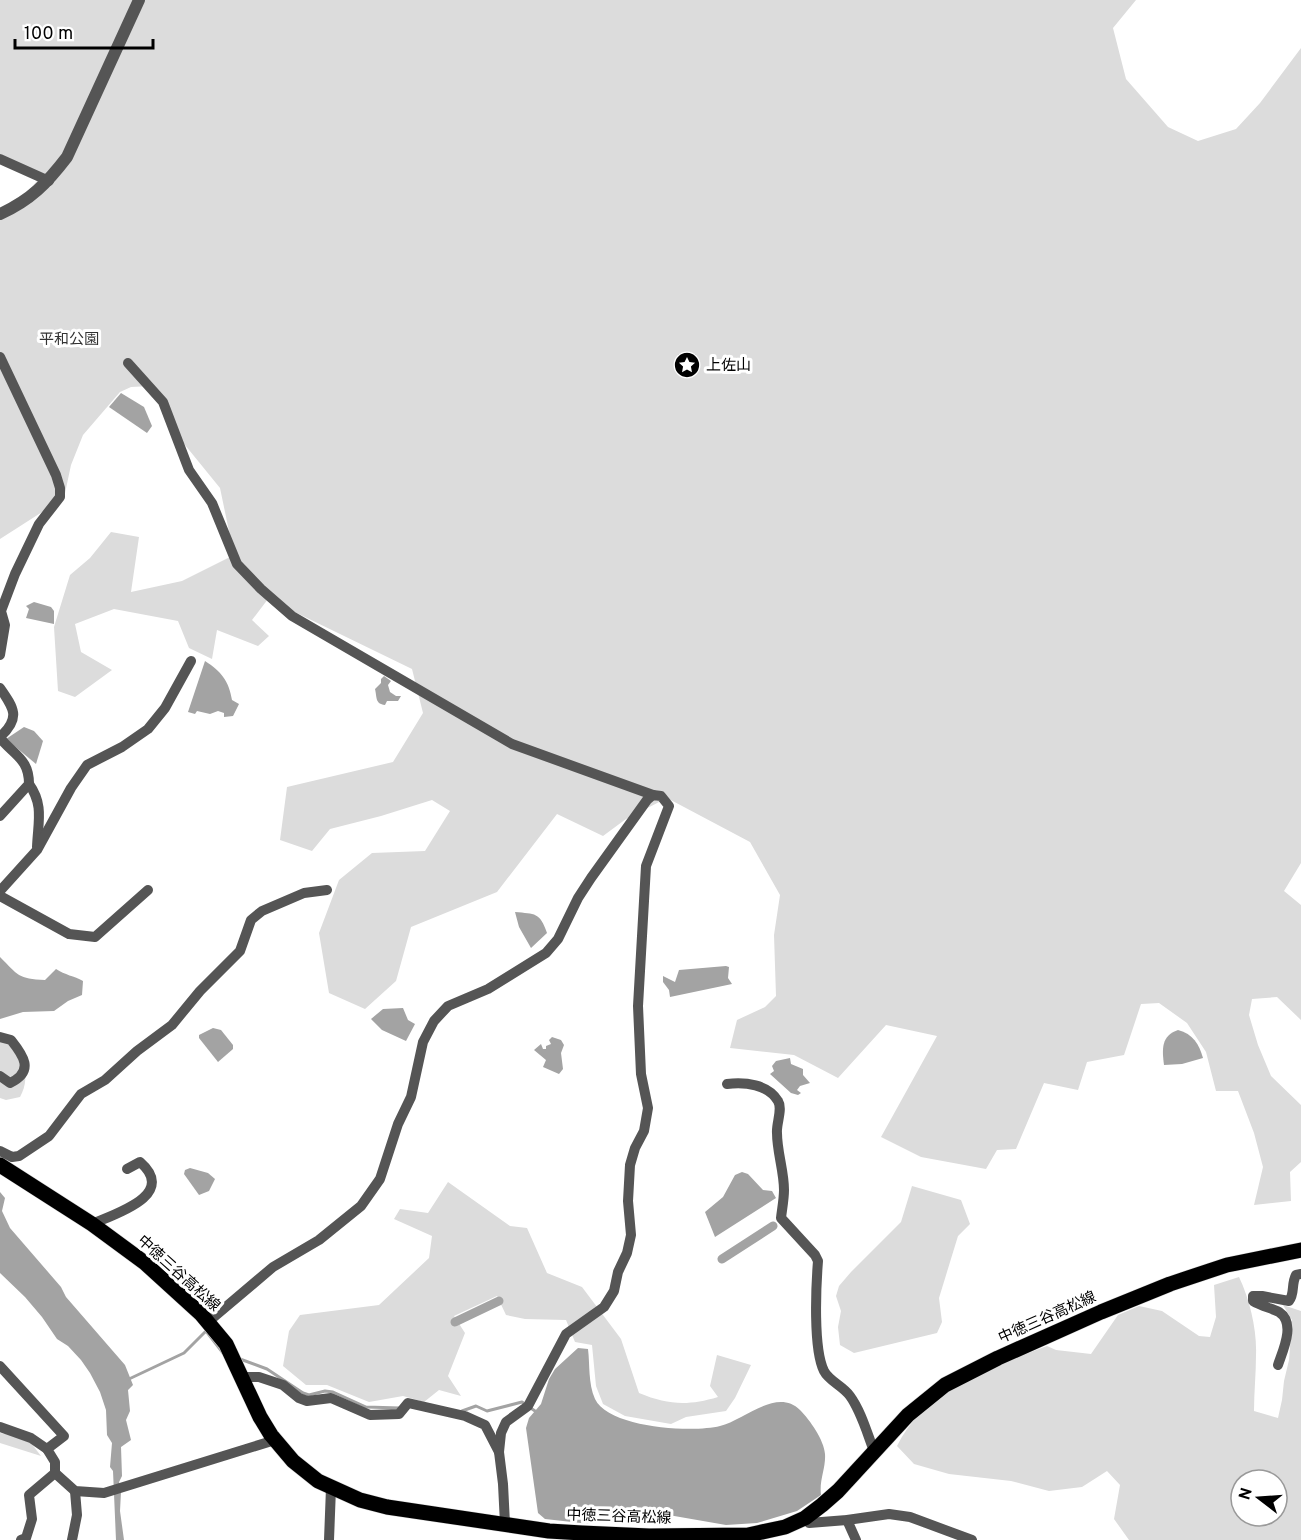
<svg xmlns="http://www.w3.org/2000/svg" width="1301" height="1540" font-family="Overpass,'Noto Sans JP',sans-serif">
<rect width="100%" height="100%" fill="#fff"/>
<g fill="#dcdcdc" fill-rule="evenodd">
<path d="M 0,0 L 1136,0 L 1113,28 L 1126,79 L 1168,127 L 1198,141 L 1236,129 L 1260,103 L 1301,48 L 1301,863 L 1284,891 L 1301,905 L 1301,1020 L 1277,997 L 1252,999 L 1249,1015 L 1258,1045 L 1271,1076 L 1301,1105 L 1301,1162 L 1290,1172 L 1291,1201 L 1254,1205 L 1263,1167 L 1254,1133 L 1238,1091 L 1216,1091 L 1206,1052 L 1187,1023 L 1159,1003 L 1141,1004 L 1124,1055 L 1087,1062 L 1078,1090 L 1044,1083 L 1016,1149 L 997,1150 L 986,1169 L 921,1157 L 881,1137 L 937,1036 L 886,1025 L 838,1078 L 794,1055 L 730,1048 L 737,1020 L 765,1007 L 776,996 L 774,935 L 780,895 L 750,842 L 667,798 L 626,819 L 603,836 L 557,814 L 497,892 L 411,927 L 396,981 L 365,1009 L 329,993 L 319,933 L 339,880 L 372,853 L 425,851 L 450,811 L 432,800 L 381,816 L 330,829 L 312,851 L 280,840 L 287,787 L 393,762 L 423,713 L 412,669 L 268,599 L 252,620 L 269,636 L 258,646 L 217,630 L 212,659 L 189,648 L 178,621 L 114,609 L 75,624 L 81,652 L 112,670 L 75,697 L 58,691 L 54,627 L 70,575 L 90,558 L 111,532 L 139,537 L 131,592 L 182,581 L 234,555 L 220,488 L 172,429 L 151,386 L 131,387 L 120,392 L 83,435 L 71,465 L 64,498 L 0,539 L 0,208 L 24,195 L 39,179 L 0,162 Z"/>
<path d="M 0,1038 C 21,1052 33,1073 20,1097 L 6,1100 L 0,1098 Z"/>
<path d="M 448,1182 L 510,1226 L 527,1228 L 547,1273 L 582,1287 L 621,1339 L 639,1393 C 668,1405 688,1406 718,1397 L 710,1386 L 717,1355 L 751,1365 L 735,1398 L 726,1411 L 686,1417 L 671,1424 L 625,1416 L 603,1404 L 596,1386 L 592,1345 L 575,1342 L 566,1320 L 525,1319 L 506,1315 L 497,1296 L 454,1316 L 465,1333 L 448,1376 L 461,1396 L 439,1390 L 424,1402 L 403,1396 L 369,1402 L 327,1385 L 306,1385 L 283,1366 L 289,1331 L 300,1315 L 379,1305 L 429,1258 L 432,1236 L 394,1219 L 400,1209 L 428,1213 Z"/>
<path d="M 912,1186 L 961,1200 L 970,1224 L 958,1236 L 939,1298 L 942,1322 L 937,1333 L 854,1353 L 840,1345 L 838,1327 L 841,1311 L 836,1296 L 839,1286 L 851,1272 L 901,1222 Z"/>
<path d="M 1239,1277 C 1250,1300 1257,1330 1256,1355 C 1256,1374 1254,1392 1254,1411 L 1278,1418 L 1282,1400 L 1284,1381 L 1289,1360 L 1292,1320 L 1283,1305 L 1301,1311 L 1301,1540 L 1129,1540 L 1114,1519 L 1120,1485 L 1107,1471 L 1082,1487 L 1049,1491 L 1011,1481 L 949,1474 L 914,1464 L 897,1446 C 926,1387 990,1367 1047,1346 L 1056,1350 L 1091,1354 L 1118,1315 L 1139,1306 L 1162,1311 L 1199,1336 L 1210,1337 L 1216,1317 L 1214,1285 ZM 1241,1480 L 1277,1480 L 1277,1516 L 1241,1516 Z"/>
<path d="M 0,1433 L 12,1435 L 31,1443 L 41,1456 L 0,1443 Z"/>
</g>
<g fill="#a3a3a3">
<path d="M 121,393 L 144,407 L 152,426 L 147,433 L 109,407 Z"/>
<path d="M 34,602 L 51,607 L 54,611 L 54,624 L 26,618 L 29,609 L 26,606 Z"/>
<path d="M 205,661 C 221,671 229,681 232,700 L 239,704 L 233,716 L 224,717 L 224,713 L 218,711 L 210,714 L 197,711 L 195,714 L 188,712 Z"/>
<path d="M 384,676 L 391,681 L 388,685 L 390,692 L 396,696 L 401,696 L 398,701 L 387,701 L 385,705 C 375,704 377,697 375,689 L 381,683 L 381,679 Z"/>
<path d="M 24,727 L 34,731 L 43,741 L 36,764 L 6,739 Z"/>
<path d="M 515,912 C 535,914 540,912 547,933 L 531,948 L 519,927 Z"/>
<path d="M 0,957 C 18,975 18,979 45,980 L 56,969 C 65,975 74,976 83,981 L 82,995 L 68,1001 L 54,1011 L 23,1012 L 0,1019 Z"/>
<path d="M 726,966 L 729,967 L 728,978 L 732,984 L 670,997 L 669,990 L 663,982 L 663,976 L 675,982 L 679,970 Z"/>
<path d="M 403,1008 L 408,1020 L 415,1024 L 406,1041 L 382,1030 L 371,1019 L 383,1009 Z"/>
<path d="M 213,1028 L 221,1030 L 233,1045 L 233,1049 L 218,1062 L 199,1038 L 199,1035 Z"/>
<path d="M 1178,1030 C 1193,1034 1199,1044 1203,1058 L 1182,1064 L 1164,1065 C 1162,1049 1161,1036 1178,1030 Z"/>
<path d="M 552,1037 L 561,1040 L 564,1045 L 561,1053 L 563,1069 L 559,1074 L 543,1067 L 546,1060 L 534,1050 L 541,1044 L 543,1049 L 546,1049 L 546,1046 L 551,1044 L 549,1040 Z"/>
<path d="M 790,1058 L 791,1064 L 803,1069 L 803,1075 L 810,1083 L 800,1086 L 797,1090 L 801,1093 L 798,1095 L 791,1093 L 770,1074 L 774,1071 L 772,1066 L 776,1061 Z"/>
<path d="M 190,1168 L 208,1173 L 215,1179 L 209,1191 L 199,1195 L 184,1174 L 185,1170 Z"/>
<path d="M 742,1172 L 748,1174 L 763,1190 L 772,1191 L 776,1198 L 715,1237 L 705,1212 L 723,1197 L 735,1175 Z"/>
<path d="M 0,1192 L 5,1198 L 2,1211 L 10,1228 L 61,1287 L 66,1297 L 125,1365 L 133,1385 L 128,1390 L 130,1411 L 126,1420 L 131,1440 L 121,1447 L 122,1476 L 119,1482 L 121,1492 L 120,1511 L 124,1540 L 116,1540 L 113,1471 L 110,1467 L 112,1443 L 107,1435 L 106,1410 L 100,1392 L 90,1373 L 81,1360 L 68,1346 L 57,1339 L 42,1317 L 25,1297 L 0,1273 Z"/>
<path d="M 578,1348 L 588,1349 C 590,1365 588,1383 595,1399 C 609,1428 692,1433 720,1426 C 744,1420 777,1387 800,1410 C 810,1420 824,1440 825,1454 C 826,1468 819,1480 821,1495 L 797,1511 L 757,1523 L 726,1525 L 657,1513 L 590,1524 L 545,1519 L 538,1513 L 526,1428 L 529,1418 L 541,1404 L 549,1379 L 555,1369 Z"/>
</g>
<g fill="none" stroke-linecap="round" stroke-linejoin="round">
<g stroke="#a3a3a3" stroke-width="3">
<path d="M 240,1359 L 267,1369 L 303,1393 L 309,1395 L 325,1391 L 333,1392 L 366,1407 L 400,1408"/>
<path d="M 129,1379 L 184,1353 L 206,1331 L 223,1353"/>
<path d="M 462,1411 L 476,1406 L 487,1411 L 522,1402 L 535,1411"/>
</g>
<g stroke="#a3a3a3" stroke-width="9">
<path d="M 722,1259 L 773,1226"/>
<path d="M 455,1322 L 499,1301"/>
</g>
<g stroke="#dbdbdb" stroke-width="16">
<path id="primary" d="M 0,1165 L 92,1224 L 145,1263 L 201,1314 L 226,1344 L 260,1417 L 271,1435 L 293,1461 L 318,1481 L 360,1500 L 387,1507 L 549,1531 L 582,1533 L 649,1536 L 748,1535 L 785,1527 L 805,1518 L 822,1505 L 838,1491 L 908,1415 L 945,1385 L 998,1358 L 1101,1312 L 1170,1284 L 1227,1265 L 1301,1250"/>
</g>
<g stroke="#555" stroke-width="10">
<path d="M 0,159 L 49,181"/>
<path d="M 0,357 L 56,475 L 60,488 L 60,497 L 39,524 L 15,574 L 1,611 L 5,625 L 0,655"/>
<path d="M 128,363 L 163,402 L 189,470 L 212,503 L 237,564 L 261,589 L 292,616 L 512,744 L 653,795"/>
<path d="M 0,688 C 14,708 21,718 0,737"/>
<path d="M 0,738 C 15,756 29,759 29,784 L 0,816"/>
<path d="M 29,784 C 44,805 38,822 37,847"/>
<path d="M 0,891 L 37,850 L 71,788 L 87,765 L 122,747 L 148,729 L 165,708 L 191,661"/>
<path d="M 0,896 L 69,934 L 95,937 L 148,890"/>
<path d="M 0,1037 L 11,1040 C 23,1055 35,1071 10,1083 L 0,1076"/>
<path d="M 727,1084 C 745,1082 768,1084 778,1101 C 783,1109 776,1124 777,1133 C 777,1152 784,1171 784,1190 C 784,1199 782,1209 781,1218 L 815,1255 L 818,1261 C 816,1286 813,1349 824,1371 C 829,1381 843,1386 850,1396 C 861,1411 867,1433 874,1451"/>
<path d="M 0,1151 L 12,1157 L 19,1156 L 49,1136 L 81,1094 L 105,1080 L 137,1051 L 172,1025 L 200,991 L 240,951 L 251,920 L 262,911 L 304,893 L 327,890"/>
<path d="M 92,1224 C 115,1214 178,1195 140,1162 L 127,1169"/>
<path d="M 208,1322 L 273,1267 L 319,1240 L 361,1206 L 380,1179 L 398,1124 L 411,1097 L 423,1042 L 434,1021 L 448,1006 L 488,989 L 546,953 L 558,939 L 578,898 L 591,878 L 647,800 L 653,795 L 661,796 L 669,806 L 646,866 L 638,1006 L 641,1074 L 648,1108 L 644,1131 L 635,1148 L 630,1165 L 628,1201 L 631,1235 L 627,1253 L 618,1272 L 614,1291 L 604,1307 L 566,1334 L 528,1406 L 506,1422 L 501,1433 L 499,1452 L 503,1484 L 505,1524"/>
<path d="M 1278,1365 C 1283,1350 1296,1323 1279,1312 C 1271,1308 1261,1306 1253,1301 L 1253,1296 L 1262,1296 L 1289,1301 C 1295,1294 1291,1284 1296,1275 L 1301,1274"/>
<path d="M 0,1366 L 64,1436 L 47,1449 L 55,1462 L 55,1473 L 75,1491 L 104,1493 L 275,1440"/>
<path d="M 243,1377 L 259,1377 L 283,1385 L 299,1398 L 307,1401 L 331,1398 L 370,1415 L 399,1414 L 408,1403 L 465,1416 L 485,1425 L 499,1452"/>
<path d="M 0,1427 L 31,1438 L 47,1449"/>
<path d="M 805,1518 L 809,1523 L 847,1520 L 889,1514 L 910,1517 L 972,1540"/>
<path d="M 847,1520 L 856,1540"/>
<path d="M 21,1540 L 26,1538 L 32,1519 L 29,1495 L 55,1473"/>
<path d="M 72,1540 L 77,1515 L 75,1491"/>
<path d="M 329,1540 L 331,1488"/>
</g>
<path stroke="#555" stroke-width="12" d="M 0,214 C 31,200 47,183 67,157 L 139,0"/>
<use href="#primary" stroke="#000" stroke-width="15"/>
</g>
<defs>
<g id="sight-disc" transform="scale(1.35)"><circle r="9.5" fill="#000" stroke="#fff"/><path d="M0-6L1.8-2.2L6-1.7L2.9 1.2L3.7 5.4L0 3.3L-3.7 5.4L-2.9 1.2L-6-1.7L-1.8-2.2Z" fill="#fff"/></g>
</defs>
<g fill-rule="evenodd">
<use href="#sight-disc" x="687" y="365"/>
</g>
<g text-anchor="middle" stroke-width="6" stroke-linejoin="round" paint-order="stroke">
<g font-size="15" fill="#333" stroke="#fff">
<text x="69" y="344">平和公園</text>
</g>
<g font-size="15" fill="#000" stroke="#fff" text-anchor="start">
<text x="706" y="370">上佐山</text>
</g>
<g font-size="15" fill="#000" stroke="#fff">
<text transform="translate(179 1273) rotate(42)" y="5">中徳三谷高松線</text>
<text transform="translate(1047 1317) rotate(-24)" y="5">中徳三谷高松線</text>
<text transform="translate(619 1516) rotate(2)" y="5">中徳三谷高松線</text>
</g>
</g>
<g transform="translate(1259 1498) rotate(287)"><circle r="28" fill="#ffffff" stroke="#999999" stroke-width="1.5"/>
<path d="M0-4.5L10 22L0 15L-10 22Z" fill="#000000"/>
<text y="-9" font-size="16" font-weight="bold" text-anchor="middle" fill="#000000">N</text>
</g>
<path d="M15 39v9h138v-9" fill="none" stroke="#000000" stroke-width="3"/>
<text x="24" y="39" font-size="18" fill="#000000" stroke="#ffffff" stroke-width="4.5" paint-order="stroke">100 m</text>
</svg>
